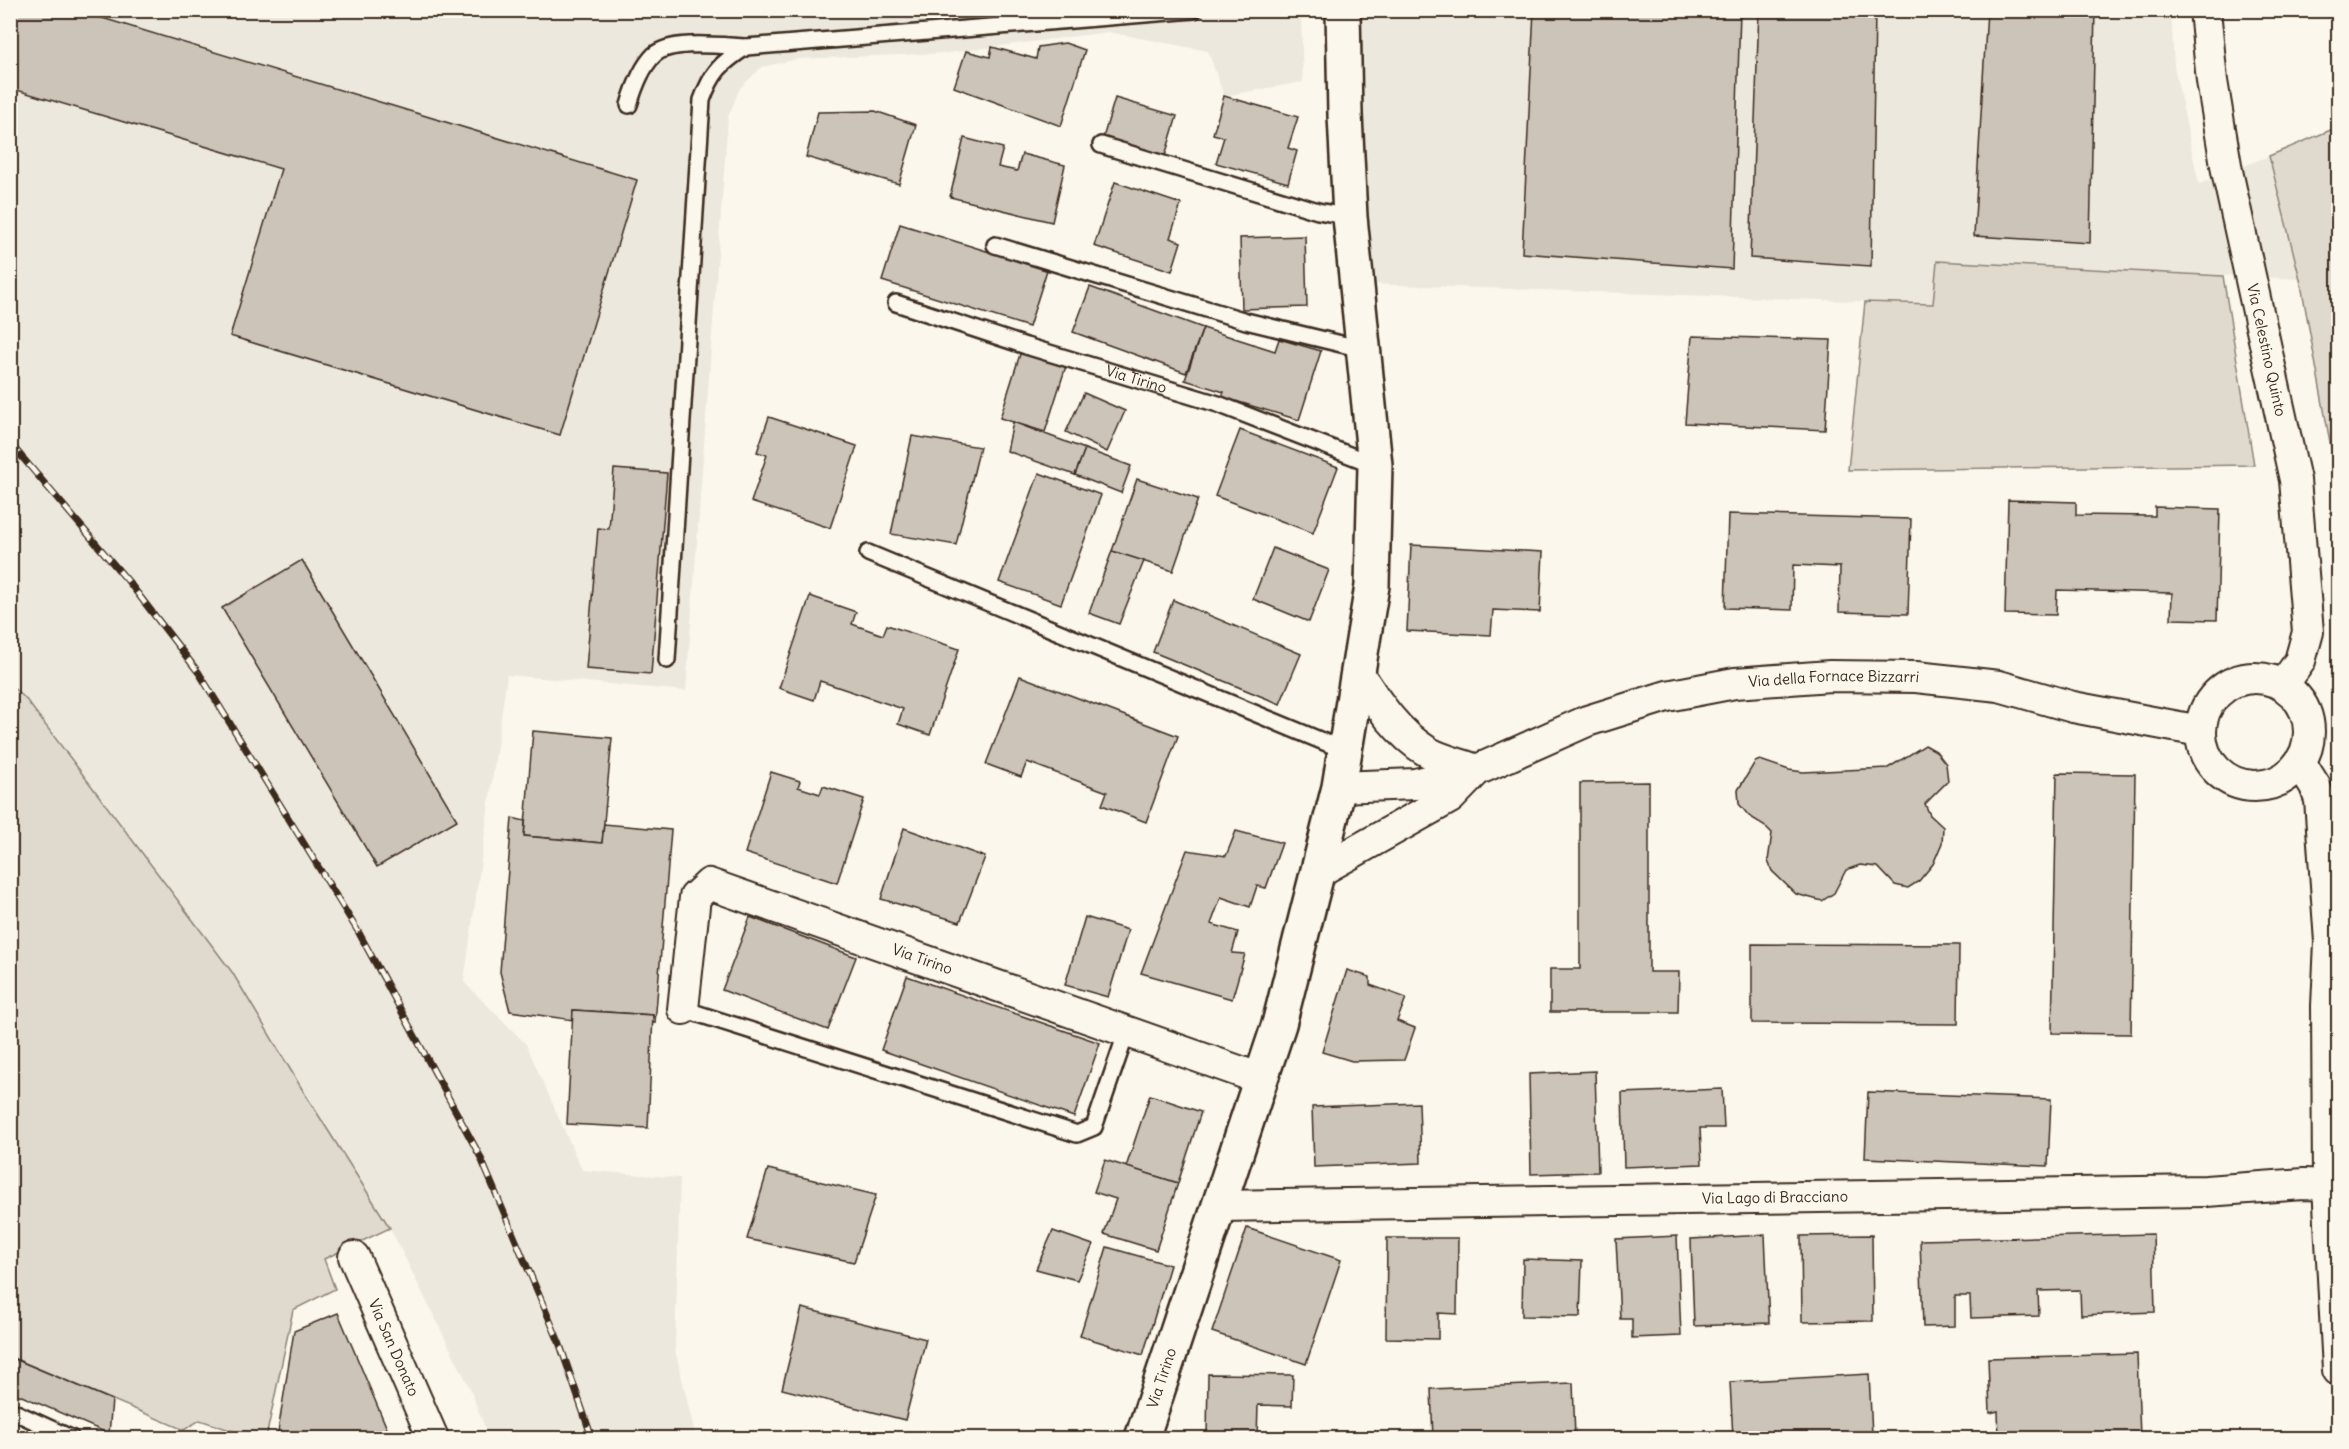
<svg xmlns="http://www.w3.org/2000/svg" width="2349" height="1449" font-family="Delius,sans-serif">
<rect width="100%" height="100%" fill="#fbf7ec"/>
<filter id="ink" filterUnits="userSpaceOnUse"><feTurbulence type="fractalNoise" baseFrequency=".0167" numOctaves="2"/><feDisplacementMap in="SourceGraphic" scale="12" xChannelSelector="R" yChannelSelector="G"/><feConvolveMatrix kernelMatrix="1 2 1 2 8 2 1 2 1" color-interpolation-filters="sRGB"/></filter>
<g filter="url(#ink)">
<g fill="#ede8dd">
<path d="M 10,11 L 1301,11 L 1303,82 L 1224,96 L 1208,51 L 1108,32 L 947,53 L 798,59 L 762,67 L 740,88 L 728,117 L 686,691 L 507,675 L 464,982 L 526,1044 L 582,1170 L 680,1178 L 675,1349 L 696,1438 L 489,1438 L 469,1386 L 390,1228 L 305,1094 L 232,972 L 25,698 L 11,685 Z"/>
<path d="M 1352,11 L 2171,11 L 2174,66 L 2199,184 L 2269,156 L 2300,279 L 1937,261 L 1933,304 L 1368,284 Z"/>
</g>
<g fill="#dfd9ce" stroke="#8d8276" stroke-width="1.5">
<path d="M 2338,127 L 2338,528 L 2334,464 L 2300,279 L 2269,156 Z"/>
<path d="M 1937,261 L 2223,276 L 2254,465 L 1848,470 L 1865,302 L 1933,304 Z"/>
<path d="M 10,685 L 25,698 L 232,972 L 305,1094 L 390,1228 L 324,1259 L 335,1289 L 293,1310 L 266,1438 L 254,1438 L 200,1420 L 184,1430 L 11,1357 Z"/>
</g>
<g fill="#ccc4b9" stroke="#3b2a1e" stroke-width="1.5">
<path d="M 10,10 L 76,10 L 637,180 L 560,435 L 230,336 L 281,169 L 10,88 Z"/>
<path d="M 1534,10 L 1740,11 L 1732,269 L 1522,253 Z"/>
<path d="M 1759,10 L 1875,10 L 1871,266 L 1750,258 Z"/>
<path d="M 1987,10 L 2095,10 L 2090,243 L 1974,236 Z"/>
<path d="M 1065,43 L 1085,50 L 1061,126 L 954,87 L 966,51 L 990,57 L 992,47 L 1036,59 L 1038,47 Z"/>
<path d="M 1224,96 L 1298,117 L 1288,148 L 1297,151 L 1288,183 L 1216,163 L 1224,137 L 1213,134 Z"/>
<path d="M 1115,98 L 1177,116 L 1165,156 L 1103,138 Z"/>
<path d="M 875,111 L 916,125 L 899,184 L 806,157 L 818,112 Z"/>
<path d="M 964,138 L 1003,148 L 998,167 L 1017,171 L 1022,154 L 1065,165 L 1052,222 L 950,197 Z"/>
<path d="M 1115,182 L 1181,204 L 1170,238 L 1181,242 L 1172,271 L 1094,246 Z"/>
<path d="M 900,224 L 1047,270 L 1029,327 L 882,281 Z"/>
<path d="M 1305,236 L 1307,307 L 1242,309 L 1240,238 Z"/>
<path d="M 1090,287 L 1203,328 L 1186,373 L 1073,332 Z"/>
<path d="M 1203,328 L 1275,351 L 1279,339 L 1321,351 L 1299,420 L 1222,397 L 1224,392 L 1185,380 Z"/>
<path d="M 1692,336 L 1831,340 L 1825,430 L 1685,423 Z"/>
<path d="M 1021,351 L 1066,366 L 1045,432 L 1000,418 Z"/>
<path d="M 1084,393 L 1125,411 L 1107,452 L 1066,432 Z"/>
<path d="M 769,417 L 857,446 L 830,528 L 751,502 L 767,455 L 757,452 Z"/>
<path d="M 1013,422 L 1085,449 L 1075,475 L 1007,451 Z"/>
<path d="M 1240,430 L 1338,467 L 1313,533 L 1215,496 Z"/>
<path d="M 912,436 L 980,447 L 956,545 L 891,534 Z"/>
<path d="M 1085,449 L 1131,466 L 1121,493 L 1075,475 Z"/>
<path d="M 614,469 L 667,473 L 651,674 L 586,669 L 598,528 L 609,529 Z"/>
<path d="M 1039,473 L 1101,495 L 1061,604 L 999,582 Z"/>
<path d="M 1137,479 L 1198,499 L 1173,571 L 1112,551 Z"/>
<path d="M 2008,500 L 2076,502 L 2076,515 L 2155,516 L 2155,507 L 2220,509 L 2217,620 L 2171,619 L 2172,593 L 2057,590 L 2056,615 L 2005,614 Z"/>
<path d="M 1728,514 L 1911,519 L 1908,614 L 1839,612 L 1840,567 L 1793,565 L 1792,610 L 1725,608 Z"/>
<path d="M 1411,545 L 1543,552 L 1540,612 L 1493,610 L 1491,635 L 1407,631 Z"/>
<path d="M 1273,548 L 1329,570 L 1309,622 L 1253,599 Z"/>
<path d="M 1112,551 L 1144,561 L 1119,624 L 1089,613 Z"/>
<path d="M 302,560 L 457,820 L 377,867 L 222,608 Z"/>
<path d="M 810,596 L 856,612 L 852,624 L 883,635 L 887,625 L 959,649 L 930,735 L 898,724 L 903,709 L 820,681 L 814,700 L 779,688 Z"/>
<path d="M 1173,600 L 1301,654 L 1280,704 L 1153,652 Z"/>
<path d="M 1020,676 L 1178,736 L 1146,822 L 1102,805 L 1107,792 L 1027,762 L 1021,777 L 986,764 Z"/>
<path d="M 533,731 L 612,738 L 602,843 L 524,836 Z"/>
<path d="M 1925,745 L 1936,751 L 1946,764 L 1948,781 L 1925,804 L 1930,815 L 1943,827 L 1942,843 L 1933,864 L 1919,881 L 1908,888 L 1895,885 L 1878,867 L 1860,865 L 1846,870 L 1834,893 L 1822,901 L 1796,894 L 1772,871 L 1768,861 L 1772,833 L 1764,825 L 1749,816 L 1739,804 L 1738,790 L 1755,762 L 1760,760 L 1789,770 L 1803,772 L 1888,768 Z"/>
<path d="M 771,772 L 800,781 L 798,787 L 820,794 L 823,786 L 864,799 L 837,883 L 745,853 Z"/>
<path d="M 2057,773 L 2135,774 L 2131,1034 L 2052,1033 Z"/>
<path d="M 1649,782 L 1649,972 L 1679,972 L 1678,1012 L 1550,1012 L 1550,969 L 1580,969 L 1580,783 Z"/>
<path d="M 512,818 L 525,821 L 524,836 L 602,843 L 604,824 L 671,830 L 655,1023 L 652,1023 L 653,1015 L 573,1010 L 573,1020 L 510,1011 L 500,972 Z"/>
<path d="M 904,828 L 985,857 L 960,922 L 881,899 Z"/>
<path d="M 1236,831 L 1282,843 L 1266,888 L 1257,886 L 1250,907 L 1221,897 L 1211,924 L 1238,932 L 1232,953 L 1245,954 L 1232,999 L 1141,973 L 1187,850 L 1226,856 Z"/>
<path d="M 750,917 L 856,957 L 828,1030 L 722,990 Z"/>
<path d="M 1085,917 L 1128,930 L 1108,997 L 1065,985 Z"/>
<path d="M 1752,944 L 1959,945 L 1958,1024 L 1752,1023 Z"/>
<path d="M 1347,970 L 1370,977 L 1370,985 L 1406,998 L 1397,1021 L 1415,1028 L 1404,1060 L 1352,1061 L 1322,1052 Z"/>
<path d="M 907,976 L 1100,1043 L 1074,1117 L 881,1050 Z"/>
<path d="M 573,1010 L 653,1015 L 648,1128 L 567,1124 Z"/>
<path d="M 1595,1071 L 1598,1172 L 1531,1174 L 1529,1074 Z"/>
<path d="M 1722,1089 L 1724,1128 L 1700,1128 L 1702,1164 L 1624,1167 L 1622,1093 Z"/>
<path d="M 1868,1092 L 2051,1099 L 2048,1166 L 1865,1158 Z"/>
<path d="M 1150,1095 L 1201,1112 L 1178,1183 L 1126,1167 Z"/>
<path d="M 1419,1103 L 1421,1163 L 1314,1167 L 1312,1107 Z"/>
<path d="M 1105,1160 L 1178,1183 L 1156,1250 L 1104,1234 L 1116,1199 L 1094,1192 Z"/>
<path d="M 768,1169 L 876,1195 L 854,1262 L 747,1239 Z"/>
<path d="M 1247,1228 L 1341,1260 L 1306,1364 L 1212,1332 Z"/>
<path d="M 1053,1231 L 1093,1245 L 1077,1280 L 1036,1269 Z"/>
<path d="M 2153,1234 L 2155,1312 L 2081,1315 L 2080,1290 L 2038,1291 L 2039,1316 L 1971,1318 L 1970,1296 L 1955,1296 L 1955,1326 L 1923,1327 L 1920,1240 Z"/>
<path d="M 1765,1235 L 1769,1323 L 1694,1326 L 1691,1239 Z"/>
<path d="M 1872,1235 L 1873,1321 L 1802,1322 L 1801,1236 Z"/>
<path d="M 1677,1236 L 1681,1336 L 1632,1338 L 1632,1319 L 1620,1319 L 1616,1239 Z"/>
<path d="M 1387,1238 L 1458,1238 L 1457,1314 L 1438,1313 L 1438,1339 L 1386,1338 Z"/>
<path d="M 1107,1247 L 1170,1265 L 1143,1355 L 1080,1336 Z"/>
<path d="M 1523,1259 L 1582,1261 L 1580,1317 L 1522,1316 Z"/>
<path d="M 802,1308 L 926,1339 L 905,1420 L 782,1389 Z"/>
<path d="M 338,1313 L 391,1438 L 277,1438 L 294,1331 Z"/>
<path d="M 2137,1354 L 2140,1438 L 1999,1438 L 1998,1411 L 1990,1413 L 1988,1358 Z"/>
<path d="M 10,1357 L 112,1400 L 109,1434 L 10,1391 Z"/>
<path d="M 1208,1374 L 1293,1375 L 1292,1406 L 1258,1405 L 1257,1438 L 1207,1438 Z"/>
<path d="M 1869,1374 L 1872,1435 L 1809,1438 L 1733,1438 L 1730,1382 Z"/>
<path d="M 1573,1383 L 1575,1438 L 1433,1438 L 1431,1389 Z"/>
</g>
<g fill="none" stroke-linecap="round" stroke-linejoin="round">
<g stroke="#3b2a1e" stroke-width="20">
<g id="lane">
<path d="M 629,105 C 634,88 641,68 654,55 C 671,39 723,46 746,47"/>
<path d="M 1101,145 L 1318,211 L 1350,217"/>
<path d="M 995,245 L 1246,321 L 1362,349"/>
<path id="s1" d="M 896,303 L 1026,346 L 1218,404 L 1375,465"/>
<path d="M 868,553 L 1346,751"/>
<path d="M 667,660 L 702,100 C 712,72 721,63 746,47 L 1194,10"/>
<path d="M 683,1009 L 1077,1134 L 1094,1127 L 1127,1031"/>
<path d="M 10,1410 L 71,1438"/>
</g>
</g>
<g stroke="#3b2a1e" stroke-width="34">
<g id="street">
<path id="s2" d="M 2205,10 L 2212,81 L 2227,171 L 2295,480 L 2308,632 L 2300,661 L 2283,685"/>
<path d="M 1359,674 C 1377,703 1398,734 1428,752 C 1442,760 1461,764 1477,770"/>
<circle cx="2255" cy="732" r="54"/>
<path d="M 2300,762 L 2315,786 L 2320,800 L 2330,942 L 2327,1006 L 2328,1185 L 2338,1370"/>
<path id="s3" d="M 1339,787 L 1415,784 L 1477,770 L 1587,721 L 1667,696 L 1735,683 L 1830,676 L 1916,677 L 1999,686 L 2073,707 L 2200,731"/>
<path d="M 1320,871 L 1450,798 L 1477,770"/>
<path id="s4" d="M 683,1009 L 695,897 L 709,884 L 1261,1079"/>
<path id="s5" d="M 1221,1206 L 2206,1191 L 2304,1184 L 2328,1185"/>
<path id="s6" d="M 354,1257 L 433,1438"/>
</g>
</g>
<g stroke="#3b2a1e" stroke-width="38">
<g id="secondary">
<path id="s7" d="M 1142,1438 L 1279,1024 L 1339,787 L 1372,586 L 1375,465 L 1350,217 L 1345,115 L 1343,10"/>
</g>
</g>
<use href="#lane" stroke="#fbf7ec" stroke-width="15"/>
<use href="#street" stroke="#fbf7ec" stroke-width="30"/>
<use href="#secondary" stroke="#fbf7ec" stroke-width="33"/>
<g stroke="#3b2a1e" stroke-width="7">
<path id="rail" d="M 10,443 L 128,581 L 199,673 L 359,933 L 480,1156 L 559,1342 L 592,1438"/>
</g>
<use href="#rail" stroke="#fbf7ec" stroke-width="4.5" stroke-dasharray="14" stroke-linecap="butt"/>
</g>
</g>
<g text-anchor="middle" stroke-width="4.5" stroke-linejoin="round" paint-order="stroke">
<g font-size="15" fill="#3b2a1e" stroke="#fbf7ec">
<text dy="5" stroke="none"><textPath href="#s2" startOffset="346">Via Celestino Quinto</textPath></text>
<text dy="5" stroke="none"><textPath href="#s1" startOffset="252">Via Tirino</textPath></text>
<text dy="5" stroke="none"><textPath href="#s3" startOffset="512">Via della Fornace Bizzarri</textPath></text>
<text dy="5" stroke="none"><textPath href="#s4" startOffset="358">Via Tirino</textPath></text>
<text dy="5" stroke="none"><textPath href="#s5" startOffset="554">Via Lago di Bracciano</textPath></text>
<text dy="5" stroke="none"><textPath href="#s6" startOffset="99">Via San Donato</textPath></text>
<text dy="5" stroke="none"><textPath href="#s7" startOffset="63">Via Tirino</textPath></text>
</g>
</g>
<rect width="2349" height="1449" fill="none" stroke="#fbf7ec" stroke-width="36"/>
<rect x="18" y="18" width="2313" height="1413" fill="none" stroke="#3b2a1e" stroke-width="2" filter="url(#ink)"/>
</svg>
